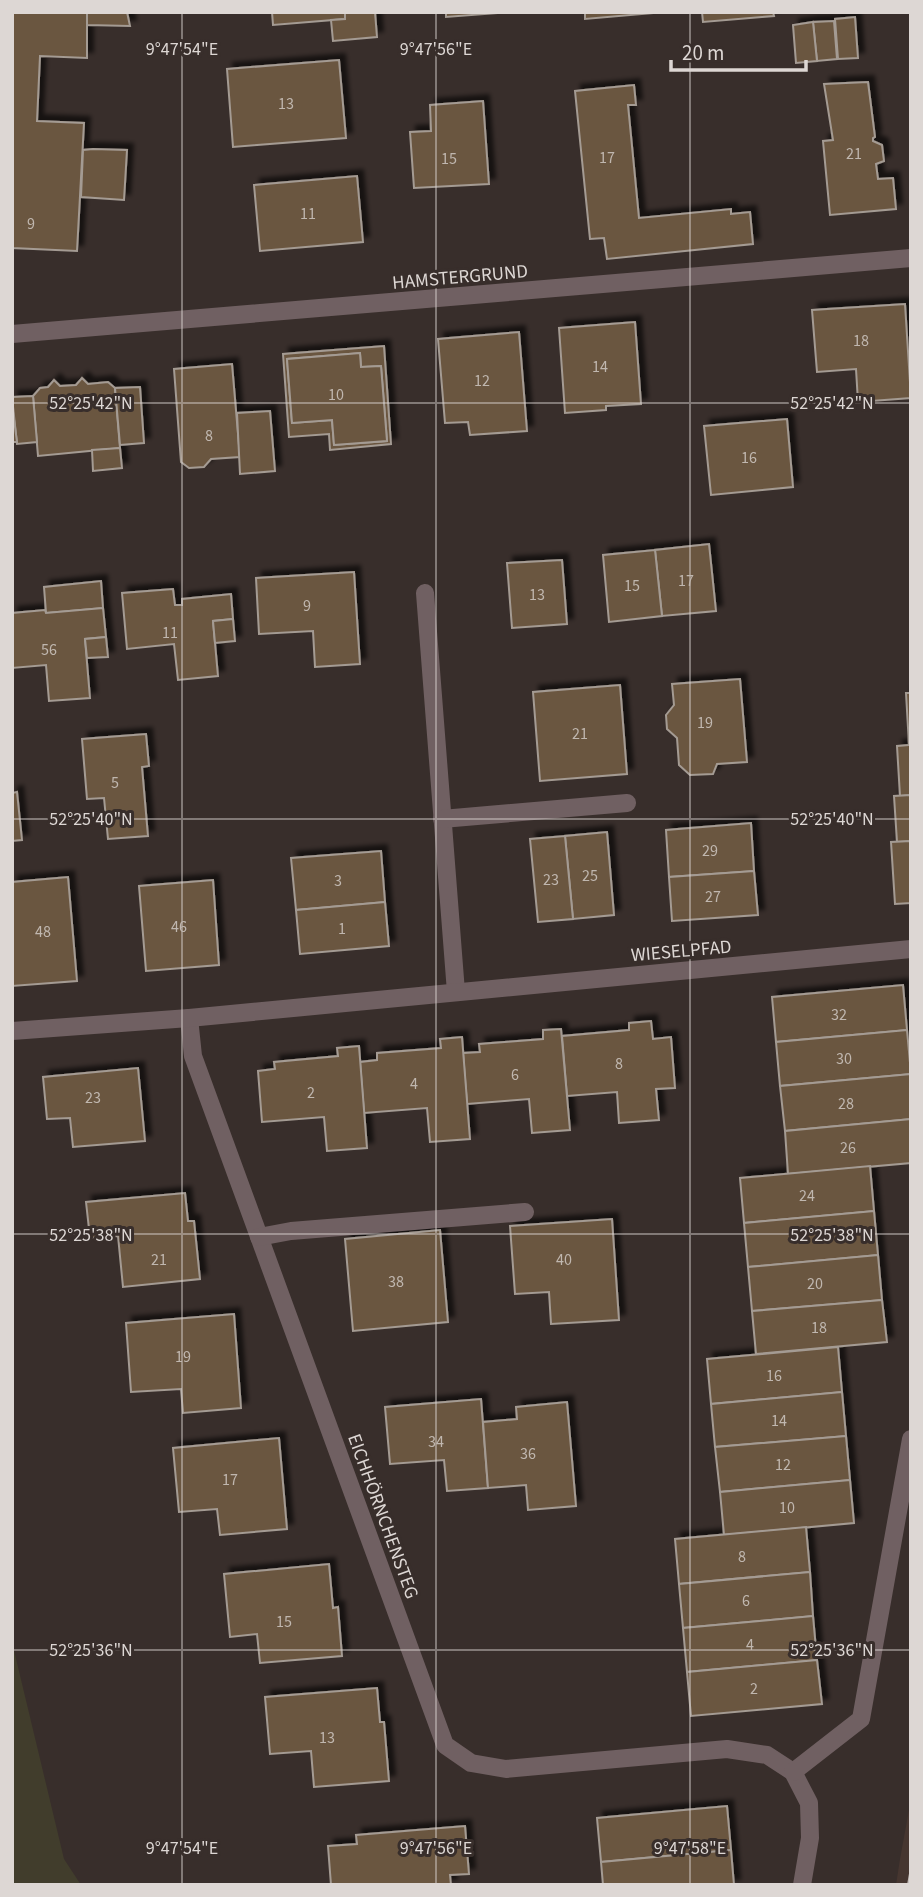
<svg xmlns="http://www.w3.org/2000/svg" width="923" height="1897" font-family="'Source Sans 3',sans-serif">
<defs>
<filter id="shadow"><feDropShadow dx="6" dy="-6" stdDeviation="2" flood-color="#0009"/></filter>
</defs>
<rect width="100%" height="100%" fill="#382e2b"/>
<path fill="#463630" d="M 911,1799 L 911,1885 L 896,1885 L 900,1859 Z"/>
<path fill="#413d2c" d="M 12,1642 L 64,1859 L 81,1885 L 12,1885 Z"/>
<g fill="#6b5640" stroke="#a49b93" stroke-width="2" fill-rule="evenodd" filter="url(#shadow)">
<path d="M 12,12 L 87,12 L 87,58 L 40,56 L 37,121 L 84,123 L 77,251 L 12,248 Z"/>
<path d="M 87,12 L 127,12 L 130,26 L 87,25 Z"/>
<path d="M 272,12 L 345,12 L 345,19 L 273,25 Z"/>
<path d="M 345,12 L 375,12 L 377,37 L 333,41 L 331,20 L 345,19 Z"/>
<path d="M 446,12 L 511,12 L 446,17 Z"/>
<path d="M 585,12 L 665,12 L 585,19 Z"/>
<path d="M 702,12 L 773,12 L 774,16 L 703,22 Z"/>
<path d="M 855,17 L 858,58 L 838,59 L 835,19 Z"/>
<path d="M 834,21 L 837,59 L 817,61 L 813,22 Z"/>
<path d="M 813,22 L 817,61 L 796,63 L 793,25 Z"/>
<path d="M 339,60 L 346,138 L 233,147 L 227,69 Z"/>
<path d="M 868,82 L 875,137 L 873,138 L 873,141 L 882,145 L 884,161 L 876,164 L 878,179 L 893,178 L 896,209 L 830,215 L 823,141 L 833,140 L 824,84 Z"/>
<path d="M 634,85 L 636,105 L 628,105 L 639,218 L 731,209 L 731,214 L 750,212 L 753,244 L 607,259 L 604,238 L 590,239 L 575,91 Z"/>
<path d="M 483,101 L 489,184 L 414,188 L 410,132 L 431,131 L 430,105 Z"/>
<path d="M 93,149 L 127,150 L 124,200 L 81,197 L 83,150 Z"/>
<path d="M 357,176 L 363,242 L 260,251 L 254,185 Z"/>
<path d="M 905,304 L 911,398 L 858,402 L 856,369 L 817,372 L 812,310 Z"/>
<path d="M 635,322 L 641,404 L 606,406 L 606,410 L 565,413 L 559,328 Z"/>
<path d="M 519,332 L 527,431 L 470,435 L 468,422 L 445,423 L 438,339 Z"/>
<path d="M 384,346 L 391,444 L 330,450 L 329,434 L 289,437 L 283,354 ZM 360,353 L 361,367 L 381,366 L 387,441 L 334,445 L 332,420 L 292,423 L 287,359 Z"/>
<path d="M 360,353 L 361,367 L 381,366 L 387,441 L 334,445 L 332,420 L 292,423 L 287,359 Z"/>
<path d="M 232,364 L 240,457 L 211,459 L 204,467 L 189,468 L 181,462 L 174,369 Z"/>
<path d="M 82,378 L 88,384 L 108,382 L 115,388 L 120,448 L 38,456 L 33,396 L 40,388 L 48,387 L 54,380 L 60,386 L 76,385 Z"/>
<path d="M 140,387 L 144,443 L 120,445 L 115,388 Z"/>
<path d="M 33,396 L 37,442 L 17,444 L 12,397 Z"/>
<path d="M 12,404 L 17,442 L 12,442 Z"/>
<path d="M 270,411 L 275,471 L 240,474 L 237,413 Z"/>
<path d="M 787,419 L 793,487 L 711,495 L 704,426 Z"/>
<path d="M 120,448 L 122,468 L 93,471 L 92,450 Z"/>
<path d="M 709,544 L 716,611 L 662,616 L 655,550 Z"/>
<path d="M 655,550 L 662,616 L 609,622 L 603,555 Z"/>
<path d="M 562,560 L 567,624 L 512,628 L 507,563 Z"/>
<path d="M 354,572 L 360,664 L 315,667 L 313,631 L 259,634 L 256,578 Z"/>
<path d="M 101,581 L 103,608 L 46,613 L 44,587 Z"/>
<path d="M 173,589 L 175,605 L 182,605 L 182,599 L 231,594 L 233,619 L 213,621 L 218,676 L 178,680 L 174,644 L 127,649 L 122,593 Z"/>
<path d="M 103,608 L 106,637 L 85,639 L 90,698 L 49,701 L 46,665 L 12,668 L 12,613 L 45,610 L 46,613 Z"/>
<path d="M 233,619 L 235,641 L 215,643 L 213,621 Z"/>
<path d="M 106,637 L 108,657 L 87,658 L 85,639 Z"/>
<path d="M 740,679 L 747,762 L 717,764 L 713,774 L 690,775 L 679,765 L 677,738 L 667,729 L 666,715 L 674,705 L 672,684 Z"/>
<path d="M 620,685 L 627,774 L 540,781 L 533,692 Z"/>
<path d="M 906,693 L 911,693 L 911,745 L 909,745 Z"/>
<path d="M 146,734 L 149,766 L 142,767 L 148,836 L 108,839 L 104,798 L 87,799 L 82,739 Z"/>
<path d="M 909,745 L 911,745 L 911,795 L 900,796 L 897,746 Z"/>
<path d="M 17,792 L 22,840 L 12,841 L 12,793 Z"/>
<path d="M 911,795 L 911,841 L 897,842 L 894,796 Z"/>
<path d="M 751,823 L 754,871 L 669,877 L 666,830 Z"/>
<path d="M 607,832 L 614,915 L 573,919 L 565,836 Z"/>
<path d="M 565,836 L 573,919 L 538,922 L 530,839 Z"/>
<path d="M 911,841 L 911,903 L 895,904 L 891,842 Z"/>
<path d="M 381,851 L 385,902 L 296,910 L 291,858 Z"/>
<path d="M 754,871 L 758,915 L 672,921 L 669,877 Z"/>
<path d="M 68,877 L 77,981 L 12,986 L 12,882 Z"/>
<path d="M 213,880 L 219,965 L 146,971 L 139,886 Z"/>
<path d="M 385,902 L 389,946 L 300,954 L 296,910 Z"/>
<path d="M 903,985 L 907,1030 L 776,1042 L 772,997 Z"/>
<path d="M 651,1021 L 653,1039 L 671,1037 L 675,1088 L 656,1089 L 659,1120 L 619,1123 L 617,1092 L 567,1096 L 562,1036 L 629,1030 L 629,1023 Z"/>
<path d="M 561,1029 L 570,1130 L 532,1133 L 529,1099 L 467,1104 L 463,1053 L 480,1052 L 479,1044 L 543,1039 L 543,1030 Z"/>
<path d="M 907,1030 L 911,1074 L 780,1086 L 776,1042 Z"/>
<path d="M 462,1037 L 470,1139 L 430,1142 L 427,1108 L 364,1113 L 360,1062 L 377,1060 L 377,1053 L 441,1048 L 440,1039 Z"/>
<path d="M 359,1046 L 367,1148 L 327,1151 L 324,1117 L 262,1122 L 258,1071 L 275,1069 L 274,1062 L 338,1056 L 337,1048 Z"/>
<path d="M 138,1068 L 145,1141 L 73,1147 L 70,1118 L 47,1119 L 43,1077 Z"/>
<path d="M 911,1074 L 911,1119 L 785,1131 L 780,1086 Z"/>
<path d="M 911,1119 L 911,1163 L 788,1174 L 785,1131 Z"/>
<path d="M 870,1166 L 874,1211 L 744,1223 L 740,1178 Z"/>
<path d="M 185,1193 L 188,1221 L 194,1221 L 200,1279 L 123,1287 L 118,1236 L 90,1238 L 86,1202 Z"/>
<path d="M 874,1211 L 878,1255 L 748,1267 L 744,1223 Z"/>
<path d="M 612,1219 L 619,1320 L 551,1324 L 549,1292 L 515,1294 L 510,1226 Z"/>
<path d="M 440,1230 L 448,1322 L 353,1331 L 345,1239 Z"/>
<path d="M 878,1255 L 882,1300 L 752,1311 L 748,1267 Z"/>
<path d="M 882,1300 L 887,1342 L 756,1354 L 752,1311 Z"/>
<path d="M 234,1314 L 241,1408 L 183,1413 L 181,1389 L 131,1392 L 126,1323 Z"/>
<path d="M 838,1347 L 842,1392 L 711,1404 L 707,1359 Z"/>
<path d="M 842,1392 L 846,1436 L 715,1447 L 711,1404 Z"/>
<path d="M 481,1399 L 488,1488 L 447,1491 L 444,1460 L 390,1464 L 385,1407 Z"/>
<path d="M 567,1402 L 576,1506 L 528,1510 L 526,1485 L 488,1488 L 483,1422 L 517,1419 L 516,1407 Z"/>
<path d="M 846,1436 L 850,1480 L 720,1492 L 715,1447 Z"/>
<path d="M 279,1438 L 287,1529 L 220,1535 L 217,1509 L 179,1512 L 173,1448 Z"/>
<path d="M 850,1480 L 854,1523 L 724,1535 L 720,1492 Z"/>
<path d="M 806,1527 L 810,1572 L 679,1584 L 675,1539 Z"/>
<path d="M 329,1564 L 333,1608 L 338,1607 L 342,1656 L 260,1663 L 257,1634 L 230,1637 L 224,1574 Z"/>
<path d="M 810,1572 L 813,1616 L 683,1628 L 679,1584 Z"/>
<path d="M 813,1616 L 817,1660 L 687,1672 L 683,1628 Z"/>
<path d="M 817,1660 L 822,1704 L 691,1716 L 687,1672 Z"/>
<path d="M 377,1688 L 380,1722 L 384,1722 L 389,1781 L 314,1787 L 311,1751 L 270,1754 L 265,1697 Z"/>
<path d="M 727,1806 L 731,1850 L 601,1862 L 597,1818 Z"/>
<path d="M 465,1826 L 469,1874 L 450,1875 L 451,1885 L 331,1885 L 328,1846 L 357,1844 L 356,1835 Z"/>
<path d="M 731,1850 L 734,1885 L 603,1885 L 601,1862 Z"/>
</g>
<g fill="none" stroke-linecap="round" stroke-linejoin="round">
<g stroke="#706062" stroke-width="18">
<path d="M 12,334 L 911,258"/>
<path d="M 425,593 L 456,992"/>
<path d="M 442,819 L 627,803"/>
<path d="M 189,1018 L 193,1056 L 445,1745 L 471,1763 L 506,1769 L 727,1749 L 767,1755 L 793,1772 L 809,1803 L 810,1838 L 802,1885"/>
<path d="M 12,1031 L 189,1018 L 911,949"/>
<path d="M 259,1237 L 291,1231 L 525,1212"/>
<path d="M 793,1772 L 861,1719 L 911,1439"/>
</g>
<path stroke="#c3bcb9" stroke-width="2" d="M 908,1885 L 911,1868"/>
</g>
<path fill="none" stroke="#ddd7d4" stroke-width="2" stroke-opacity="0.45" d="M 182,12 L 182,1885M 436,12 L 436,1885M 690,12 L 690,1885M 12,403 L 911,403M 12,819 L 911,819M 12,1234 L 911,1234M 12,1650 L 911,1650"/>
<g text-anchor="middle" stroke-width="6" stroke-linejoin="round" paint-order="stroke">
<g font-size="16" fill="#c0b7af">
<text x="286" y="109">13</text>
<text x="854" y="159">21</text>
<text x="607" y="163">17</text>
<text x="449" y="164">15</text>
<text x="308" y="219">11</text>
<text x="31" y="229">9</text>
<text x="861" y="346">18</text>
<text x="600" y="372">14</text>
<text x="482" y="386">12</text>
<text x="336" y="400">10</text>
<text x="209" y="441">8</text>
<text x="749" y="463">16</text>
<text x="686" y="586">17</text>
<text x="632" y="591">15</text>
<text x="537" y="600">13</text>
<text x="307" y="611">9</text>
<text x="170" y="638">11</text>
<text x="49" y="655">56</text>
<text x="705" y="728">19</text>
<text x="580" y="739">21</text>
<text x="115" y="788">5</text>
<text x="710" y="856">29</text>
<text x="590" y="881">25</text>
<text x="551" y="885">23</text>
<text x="338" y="886">3</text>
<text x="713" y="902">27</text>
<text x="179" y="932">46</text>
<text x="342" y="934">1</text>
<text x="43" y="937">48</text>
<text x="839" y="1020">32</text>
<text x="844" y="1064">30</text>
<text x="619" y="1069">8</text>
<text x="515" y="1080">6</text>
<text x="414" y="1089">4</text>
<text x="311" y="1098">2</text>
<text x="93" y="1103">23</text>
<text x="846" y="1109">28</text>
<text x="848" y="1153">26</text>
<text x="807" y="1201">24</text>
<text x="159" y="1265">21</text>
<text x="564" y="1265">40</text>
<text x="396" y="1287">38</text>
<text x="815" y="1289">20</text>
<text x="819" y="1333">18</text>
<text x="183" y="1362">19</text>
<text x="774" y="1381">16</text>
<text x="779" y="1426">14</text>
<text x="436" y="1447">34</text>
<text x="528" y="1459">36</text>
<text x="783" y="1470">12</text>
<text x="230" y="1485">17</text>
<text x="787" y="1513">10</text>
<text x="742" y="1562">8</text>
<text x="746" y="1606">6</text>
<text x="284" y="1627">15</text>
<text x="750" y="1650">4</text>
<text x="754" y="1694">2</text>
<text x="327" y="1743">13</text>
</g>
<g font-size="19" fill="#ddd7d4" stroke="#382e2b">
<text transform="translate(460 276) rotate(-5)" y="7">HAMSTERGRUND</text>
<text transform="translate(681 950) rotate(-5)" y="7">WIESELPFAD</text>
<text transform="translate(384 1516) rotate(70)" y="7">EICHHÖRNCHENSTEG</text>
</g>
</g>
<g font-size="18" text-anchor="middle" fill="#ddd7d4" stroke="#382e2b" stroke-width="6" stroke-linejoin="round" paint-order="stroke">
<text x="182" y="55">9°47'54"E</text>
<text x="436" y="55">9°47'56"E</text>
<text x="91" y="409">52°25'42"N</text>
<text x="832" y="409">52°25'42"N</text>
<text x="91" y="825">52°25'40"N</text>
<text x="832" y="825">52°25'40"N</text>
<text x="91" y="1241">52°25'38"N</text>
<text x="832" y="1241">52°25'38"N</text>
<text x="91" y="1656">52°25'36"N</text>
<text x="832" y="1656">52°25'36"N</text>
<text x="182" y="1854">9°47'54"E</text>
<text x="436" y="1854">9°47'56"E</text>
<text x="690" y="1854">9°47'58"E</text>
</g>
<rect width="923" height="1897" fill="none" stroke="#ddd7d4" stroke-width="28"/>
<path d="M671 60v10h135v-10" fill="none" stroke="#ddd7d4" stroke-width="3.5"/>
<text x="682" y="60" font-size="21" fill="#ddd7d4" stroke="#382e2b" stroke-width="5" paint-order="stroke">20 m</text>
</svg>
